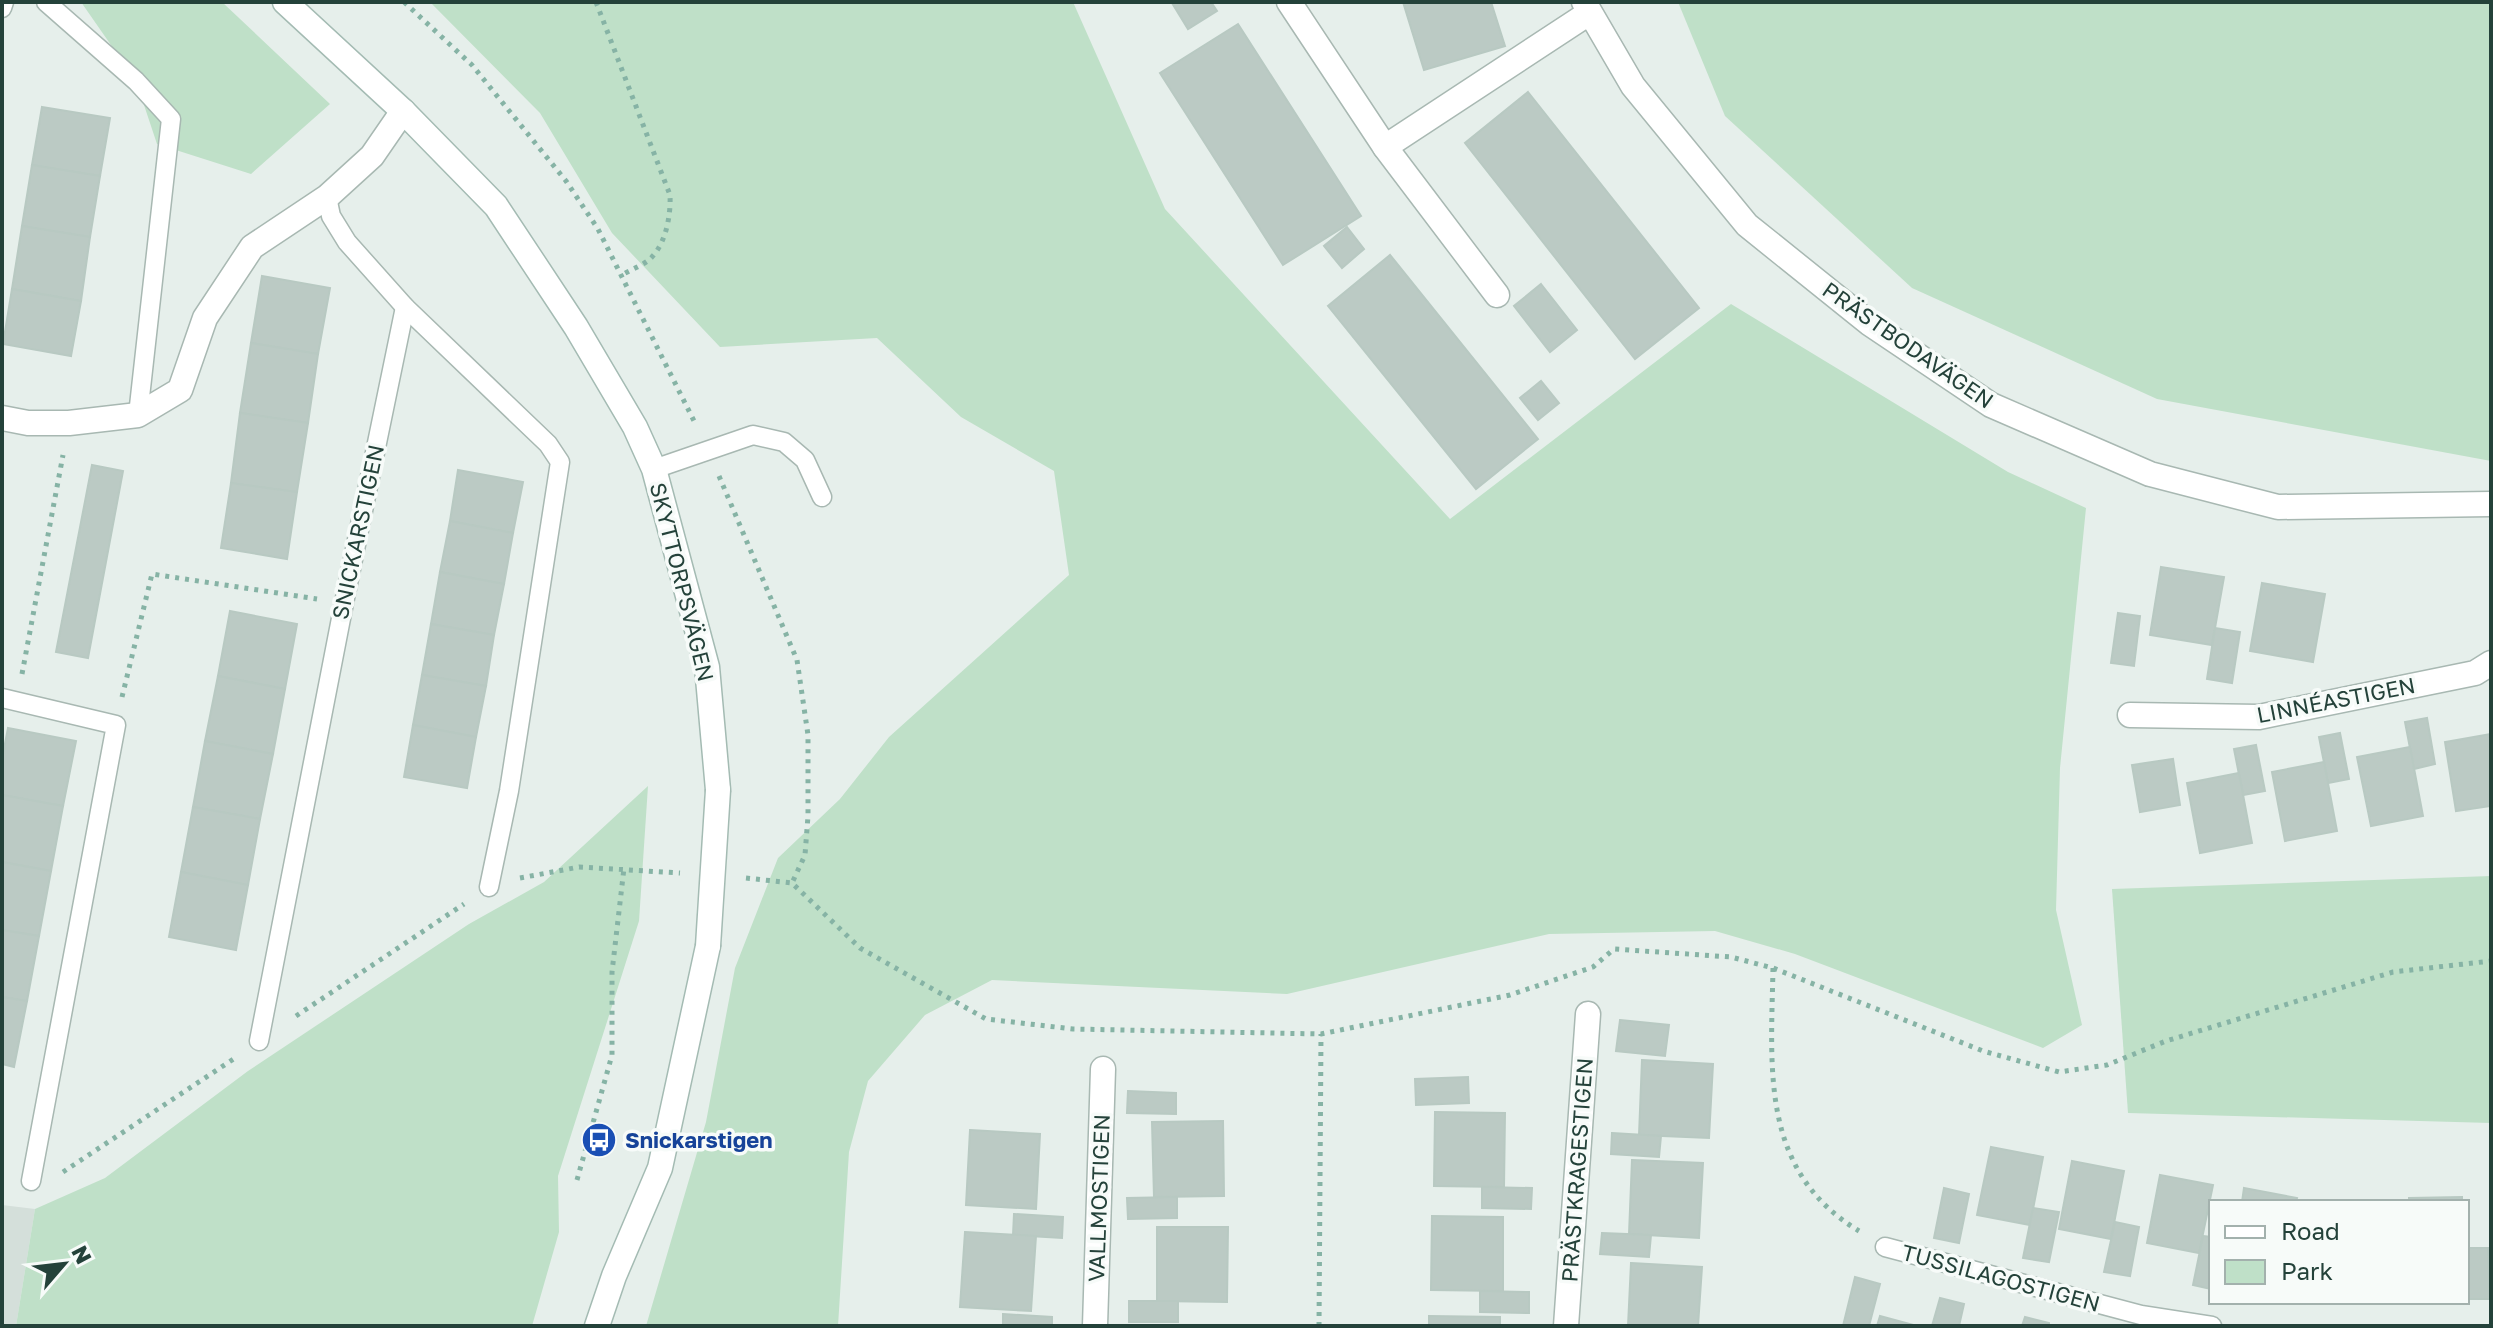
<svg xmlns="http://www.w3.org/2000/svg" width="2493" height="1328" font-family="'Golos Text',sans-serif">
<rect width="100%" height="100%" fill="#e6efeb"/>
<path fill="#d4dfda" d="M 2,1205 L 35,1209 L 16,1326 L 2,1326 Z"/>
<g fill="#bfe0c8">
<path d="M 81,2 L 222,2 L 330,104 L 251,174 L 157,144 L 136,81 Z"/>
<path d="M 430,2 L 1073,2 L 1165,209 L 1450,519 L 1731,304 L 2008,472 L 2086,508 L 2060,768 L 2056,910 L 2082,1025 L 2043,1048 L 1795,954 L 1715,931 L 1549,934 L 1287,994 L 992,980 L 925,1015 L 868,1081 L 849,1152 L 838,1326 L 646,1326 L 706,1122 L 735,968 L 778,858 L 840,799 L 889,737 L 1069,575 L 1054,471 L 961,417 L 877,338 L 720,347 L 612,233 L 540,113 Z"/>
<path d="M 1678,2 L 2491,2 L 2491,461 L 2157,399 L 1912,288 L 1725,116 Z"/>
<path d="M 648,786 L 639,921 L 558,1176 L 559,1232 L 532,1326 L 16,1326 L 35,1209 L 105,1178 L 248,1071 L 469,924 L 544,882 Z"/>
<path d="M 2491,876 L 2491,1123 L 2128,1113 L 2112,889 Z"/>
</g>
<g fill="#bbcac4" stroke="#b8c9c2" stroke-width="2">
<path d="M 1211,2 L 1217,11 L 1188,29 L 1172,3 Z"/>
<path d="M 1403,2 L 1491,2 L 1505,46 L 1424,70 Z"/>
<path d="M 1238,24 L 1361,216 L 1283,265 L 1160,73 Z"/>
<path d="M 1528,92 L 1699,308 L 1635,359 L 1465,143 Z"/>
<path d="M 42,107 L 110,118 L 100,176 L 32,165 Z"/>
<path d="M 32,165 L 100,176 L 90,237 L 22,226 Z"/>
<path d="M 22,226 L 90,237 L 81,301 L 12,289 Z"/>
<path d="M 1347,227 L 1364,249 L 1342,268 L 1324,246 Z"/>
<path d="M 1390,255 L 1538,439 L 1476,489 L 1328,306 Z"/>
<path d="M 262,276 L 330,288 L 318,354 L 251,343 Z"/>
<path d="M 1541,284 L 1577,330 L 1550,352 L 1514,306 Z"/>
<path d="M 12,289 L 81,301 L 71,356 L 3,344 Z"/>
<path d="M 251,343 L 318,354 L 308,423 L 240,413 Z"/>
<path d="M 1541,381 L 1559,403 L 1538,420 L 1520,398 Z"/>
<path d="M 240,413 L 308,423 L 297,492 L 231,483 Z"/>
<path d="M 92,465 L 123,471 L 88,658 L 56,652 Z"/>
<path d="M 458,470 L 523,482 L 513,533 L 450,521 Z"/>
<path d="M 231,483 L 297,492 L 287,559 L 221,548 Z"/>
<path d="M 450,521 L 513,533 L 504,584 L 440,572 Z"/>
<path d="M 2161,567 L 2224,577 L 2212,645 L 2150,635 Z"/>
<path d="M 440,572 L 504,584 L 494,635 L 431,624 Z"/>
<path d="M 2262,583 L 2325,594 L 2313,662 L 2250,651 Z"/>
<path d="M 230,611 L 297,624 L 285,689 L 218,676 Z"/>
<path d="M 2118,613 L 2140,616 L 2134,666 L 2111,663 Z"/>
<path d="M 431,624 L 494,635 L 486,686 L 422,675 Z"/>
<path d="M 2215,628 L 2240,632 L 2232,683 L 2207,679 Z"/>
<path d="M 422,675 L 486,686 L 476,737 L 413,725 Z"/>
<path d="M 218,676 L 285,689 L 273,754 L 205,741 Z"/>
<path d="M 2427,718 L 2435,764 L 2414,769 L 2405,722 Z"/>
<path d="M 413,725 L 476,737 L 467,788 L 404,777 Z"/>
<path d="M 8,728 L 76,741 L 63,806 L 2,795 L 2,759 Z"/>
<path d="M 2340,733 L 2349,779 L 2328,783 L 2319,737 Z"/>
<path d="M 2491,734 L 2491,806 L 2456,811 L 2445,742 Z"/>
<path d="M 205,741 L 273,754 L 260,819 L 193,807 Z"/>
<path d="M 2256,745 L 2265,791 L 2243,795 L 2234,749 Z"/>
<path d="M 2410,747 L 2423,816 L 2371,826 L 2357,757 Z"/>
<path d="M 2173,759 L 2180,805 L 2140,812 L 2132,765 Z"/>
<path d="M 2324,762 L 2337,831 L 2285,841 L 2272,772 Z"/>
<path d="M 2239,773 L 2252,843 L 2200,853 L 2187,783 Z"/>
<path d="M 2,795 L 63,806 L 51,871 L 2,862 Z"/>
<path d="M 193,807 L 260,819 L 248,885 L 181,872 Z"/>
<path d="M 2,862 L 51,871 L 39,936 L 2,930 Z"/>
<path d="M 181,872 L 248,885 L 236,950 L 169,937 Z"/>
<path d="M 2,930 L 39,936 L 27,1001 L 2,997 Z"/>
<path d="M 2,997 L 27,1001 L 14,1067 L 2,1064 Z"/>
<path d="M 1620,1020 L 1669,1025 L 1665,1056 L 1616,1051 Z"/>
<path d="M 1642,1060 L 1713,1064 L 1709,1138 L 1639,1135 Z"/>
<path d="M 1468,1077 L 1469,1103 L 1416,1105 L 1415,1079 Z"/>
<path d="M 1128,1091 L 1176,1093 L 1176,1114 L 1127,1113 Z"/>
<path d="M 1435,1112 L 1505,1113 L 1504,1187 L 1434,1186 Z"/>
<path d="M 1223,1121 L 1224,1196 L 1154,1197 L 1152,1122 Z"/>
<path d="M 970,1130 L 1040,1134 L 1036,1209 L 966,1205 Z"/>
<path d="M 1612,1133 L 1661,1136 L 1659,1157 L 1611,1154 Z"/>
<path d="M 1991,1147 L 2043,1157 L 2030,1225 L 1977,1215 Z"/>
<path d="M 1632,1160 L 1703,1163 L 1699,1238 L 1629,1234 Z"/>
<path d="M 2072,1161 L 2124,1171 L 2111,1239 L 2059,1229 Z"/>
<path d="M 2160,1175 L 2213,1185 L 2199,1253 L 2147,1243 Z"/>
<path d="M 1482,1187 L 1532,1188 L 1531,1209 L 1482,1208 Z"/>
<path d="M 1944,1188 L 1969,1194 L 1959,1243 L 1934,1238 Z"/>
<path d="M 2244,1188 L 2297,1198 L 2296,1202 L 2242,1202 Z"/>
<path d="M 1177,1197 L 1177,1218 L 1128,1219 L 1127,1198 Z"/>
<path d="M 2462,1197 L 2462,1202 L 2409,1202 L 2409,1198 Z"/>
<path d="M 2033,1208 L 2059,1212 L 2049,1262 L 2023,1258 Z"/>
<path d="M 1014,1214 L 1063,1217 L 1062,1238 L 1013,1235 Z"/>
<path d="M 1432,1216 L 1503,1217 L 1503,1291 L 1431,1290 Z"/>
<path d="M 2115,1222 L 2139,1227 L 2130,1276 L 2104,1272 Z"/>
<path d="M 1157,1227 L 1228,1227 L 1227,1302 L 1157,1301 Z"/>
<path d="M 965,1232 L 1036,1236 L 1031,1311 L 960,1307 Z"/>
<path d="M 1602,1233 L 1651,1235 L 1649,1257 L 1600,1254 Z"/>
<path d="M 2203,1236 L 2211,1237 L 2211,1289 L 2193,1285 Z"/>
<path d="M 2467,1248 L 2488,1248 L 2490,1299 L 2467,1299 Z"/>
<path d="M 1631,1263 L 1702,1267 L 1698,1326 L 1628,1326 Z"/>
<path d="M 1855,1277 L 1880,1284 L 1869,1326 L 1843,1326 Z"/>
<path d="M 1480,1291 L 1529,1292 L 1529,1313 L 1480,1312 Z"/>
<path d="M 1940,1298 L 1964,1304 L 1959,1326 L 1932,1326 Z"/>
<rect x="1129" y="1301" width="49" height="21"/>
<path d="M 1003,1314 L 1052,1317 L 1052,1326 L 1003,1326 Z"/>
<path d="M 1429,1316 L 1500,1317 L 1500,1326 L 1429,1326 Z"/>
<path d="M 1880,1316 L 1917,1326 L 1877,1326 Z"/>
<path d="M 2025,1317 L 2049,1323 L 2049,1326 L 2022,1326 Z"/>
</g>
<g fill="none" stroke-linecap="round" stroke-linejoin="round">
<g stroke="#a8b8b2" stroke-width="21">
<g id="lane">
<path d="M 46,2 L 136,81 L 171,119 L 138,415"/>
<path d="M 2,8 L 4,2"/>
<path d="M 327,197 L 331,216 L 347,242 L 405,307 L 548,444 L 560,462 L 509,791 L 489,887"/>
<path d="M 654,469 L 753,435 L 784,442 L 805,460 L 822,497"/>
<path d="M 2,698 L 116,725 L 31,1181"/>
<path d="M 259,1041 L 344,603 L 405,307"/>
<path d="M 1885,1247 L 2141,1315 L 2212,1326"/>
</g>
</g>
<g stroke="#a8b8b2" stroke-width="27">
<g id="street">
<path d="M 1289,2 L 1385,147 L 1589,13"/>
<path d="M 1584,2 L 1633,86 L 1747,225 L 1869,323 L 1991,405 L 2150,474 L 2278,507 L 2491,504"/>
<path d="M 1385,147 L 1497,295"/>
<path d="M 2,418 L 28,423 L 69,423 L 138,415 L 180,390 L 205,318 L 252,247 L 327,197 L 372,156 L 403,111"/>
<path d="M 2130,715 L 2259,717 L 2475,673 L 2491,663"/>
<path d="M 1095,1326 L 1103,1069"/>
<path d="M 1566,1326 L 1588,1014"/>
</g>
</g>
<g stroke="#a4bbb3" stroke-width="27">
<g id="secondary">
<path d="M 285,2 L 403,111 L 496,206 L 576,327 L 635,427 L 654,469 L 707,667 L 718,790"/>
<path d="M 597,1326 L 614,1276 L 660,1168 L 708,946"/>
</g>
</g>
<g stroke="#86b3a5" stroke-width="5" stroke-dasharray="4 6" stroke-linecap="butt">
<path d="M 404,2 L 472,65 L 566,181 L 598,229 L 695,423"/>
<path d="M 596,2 L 670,195 C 671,215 666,243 651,258 C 644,265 630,270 622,275"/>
<path d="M 719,476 L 797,660 L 808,735 L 808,816 L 805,855 L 792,883"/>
<path d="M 22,674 L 63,455"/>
<path d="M 122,697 L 152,574 L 317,599"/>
<path d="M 520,878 L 579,867 L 680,873"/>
<path d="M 746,878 L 792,883 L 860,948 L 986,1019 L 1073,1029 L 1321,1034 L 1510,995 L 1593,967 L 1614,949 L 1731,957 L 1773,968 L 1983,1051 L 2059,1072 L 2107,1065 L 2166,1041 L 2393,972 L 2491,961"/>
<path d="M 1773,968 C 1771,1070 1760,1171 1859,1231"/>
<path d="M 296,1016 L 464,904"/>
<path d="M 63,1172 L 235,1058"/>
<path d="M 577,1180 L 612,1055 L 612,972 L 624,868"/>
<path d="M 1319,1326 L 1321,1034"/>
</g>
<use href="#lane" stroke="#fff" stroke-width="18"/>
<use href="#street" stroke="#fff" stroke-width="24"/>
<use href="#secondary" stroke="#fff" stroke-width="24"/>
<g stroke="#a4bbb3" stroke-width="27" stroke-linecap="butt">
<path id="secondary-bridge" d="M 708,946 L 718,790"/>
</g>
<use href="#secondary-bridge" stroke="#fff" stroke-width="24"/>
</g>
<defs>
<g id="bus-disc" transform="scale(1.8)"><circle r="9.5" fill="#1a4fb4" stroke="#f7fbf9"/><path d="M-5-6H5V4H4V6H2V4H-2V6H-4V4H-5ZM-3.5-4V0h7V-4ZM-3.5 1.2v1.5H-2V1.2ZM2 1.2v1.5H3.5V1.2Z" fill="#fff"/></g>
</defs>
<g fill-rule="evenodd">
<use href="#bus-disc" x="599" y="1140"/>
</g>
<g text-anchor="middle" stroke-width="7" stroke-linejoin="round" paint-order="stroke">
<g font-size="22" fill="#24423a" stroke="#f7fbf9">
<text transform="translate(1908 345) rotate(35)" y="8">PRÄSTBODAVÄGEN</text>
<text transform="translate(358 532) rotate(-78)" y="8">SNICKARSTIGEN</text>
<text transform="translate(682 582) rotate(76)" y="8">SKYTTORPSVÄGEN</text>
<text transform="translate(2336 700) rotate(-11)" y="8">LINNÉASTIGEN</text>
<text transform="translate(1577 1170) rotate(-86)" y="8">PRÄSTKRAGESTIGEN</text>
<text transform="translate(1099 1198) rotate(-88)" y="8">VALLMOSTIGEN</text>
<text transform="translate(2001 1278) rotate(15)" y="8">TUSSILAGOSTIGEN</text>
</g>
<g font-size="22" font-weight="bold" fill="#164399" stroke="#f7fbf9" text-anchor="start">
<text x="625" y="1148">Snickarstigen</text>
</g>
</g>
<rect width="2493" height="1328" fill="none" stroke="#24423a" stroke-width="8"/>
<rect x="2209" y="1200" width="260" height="104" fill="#f7fbf9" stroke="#a3b1ad" stroke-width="2"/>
<rect x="2225" y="1226" width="40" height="12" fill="#ffffff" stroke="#a3b1ad" stroke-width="2"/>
<text x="2281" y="1240" font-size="24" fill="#24423a">Road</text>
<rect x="2225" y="1260" width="40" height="24" fill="#bfe0c8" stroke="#a3b1ad" stroke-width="2"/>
<text x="2281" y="1280" font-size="24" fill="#24423a">Park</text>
<g transform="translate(64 1264) rotate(62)" stroke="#f7fbf9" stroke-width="6" paint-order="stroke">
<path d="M0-6L14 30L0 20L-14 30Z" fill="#24423a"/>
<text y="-12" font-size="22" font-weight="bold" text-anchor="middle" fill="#24423a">N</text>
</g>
</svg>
